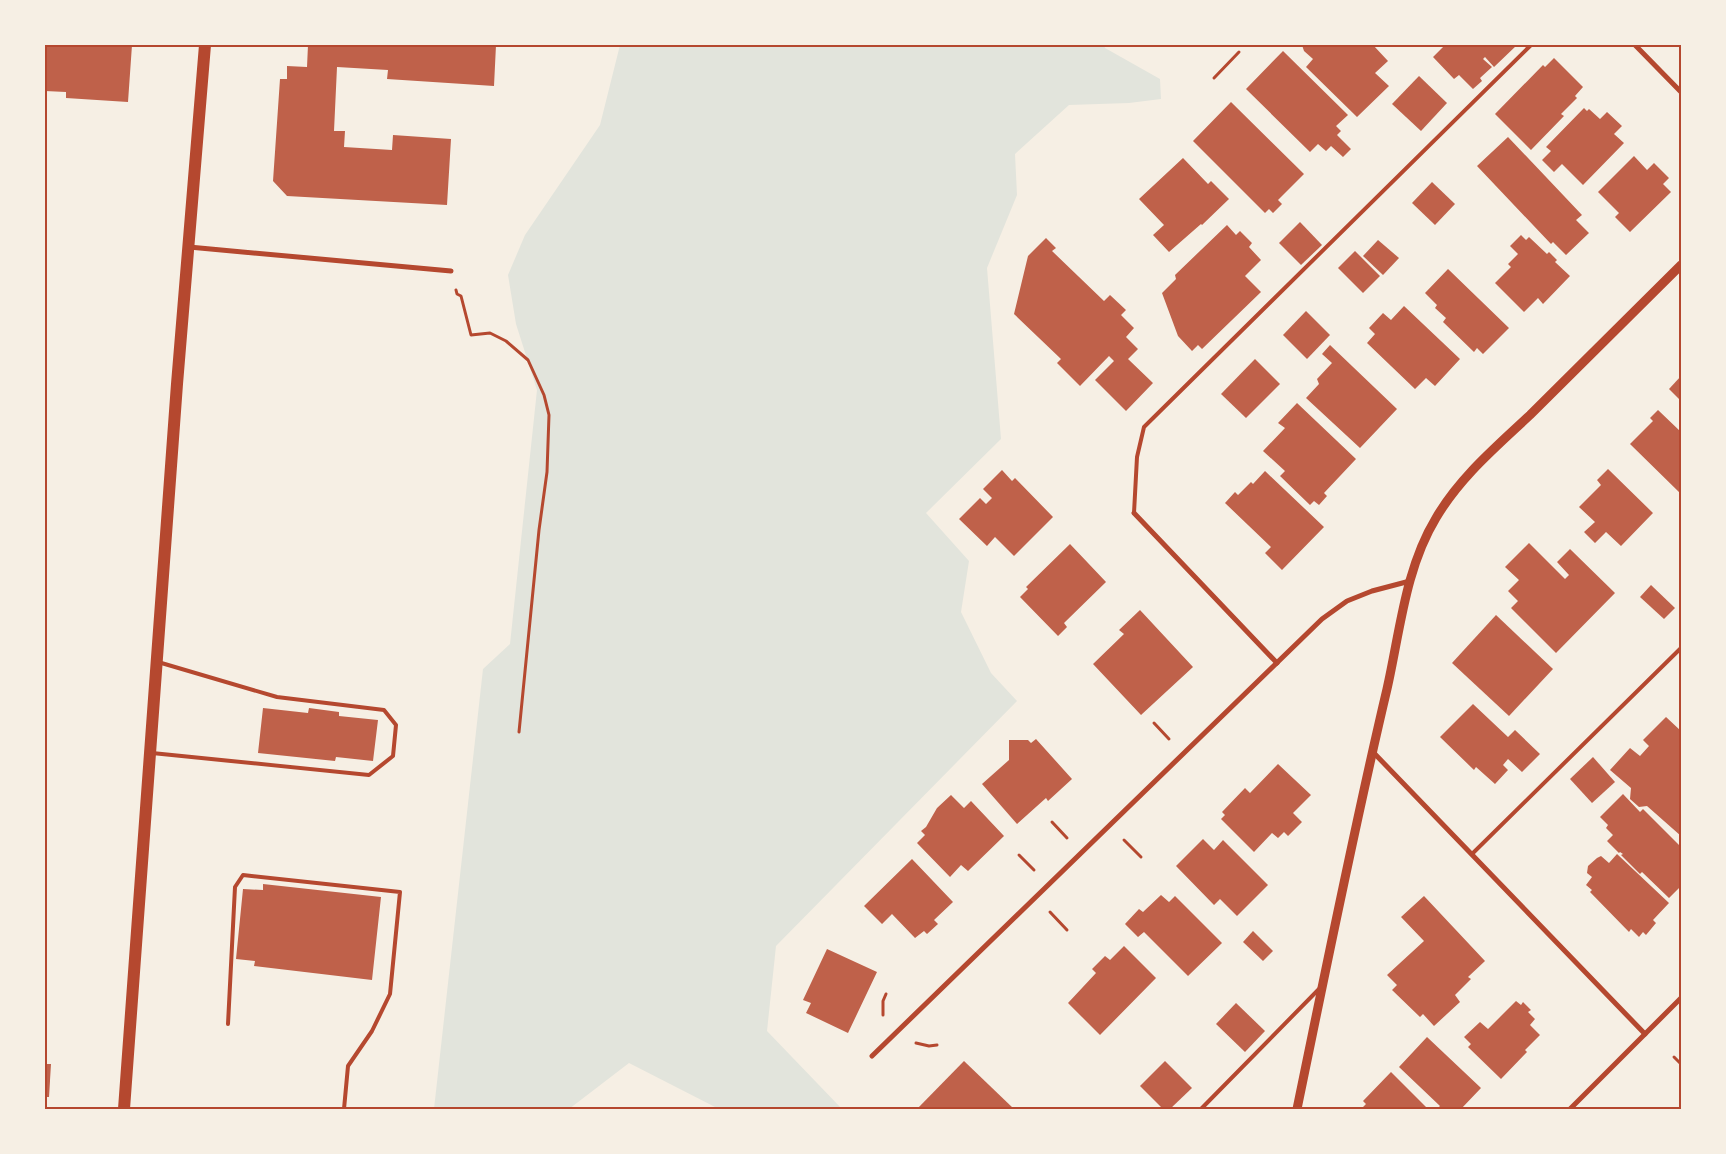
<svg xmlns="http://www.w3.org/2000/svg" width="1726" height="1154" font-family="Ubuntu,sans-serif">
<rect width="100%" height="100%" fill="#f6efe4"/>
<path fill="#e2e4dc" d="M 620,45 L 1104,45 L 1105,48 L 1160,79 L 1161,99 L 1129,103 L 1069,105 L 1015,154 L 1017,195 L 987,268 L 1001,439 L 926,513 L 969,561 L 961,612 L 991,673 L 1017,701 L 776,946 L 767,1031 L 842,1109 L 719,1109 L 629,1063 L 569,1109 L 434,1109 L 483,669 L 510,644 L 537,390 L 516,324 L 508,275 L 525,235 L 600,125 Z"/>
<g fill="#bf614a">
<path d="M 45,45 L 132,45 L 128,102 L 66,98 L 66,92 L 45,91 Z"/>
<path d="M 308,45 L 496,45 L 494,86 L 387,79 L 388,70 L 337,67 L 334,131 L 345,131 L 344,147 L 392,150 L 393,135 L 451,139 L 447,205 L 287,196 L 273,181 L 280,79 L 287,79 L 287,66 L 307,67 Z"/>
<path d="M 1302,45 L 1373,45 L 1388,61 L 1375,73 L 1389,86 L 1357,117 L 1306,67 L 1313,59 L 1304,51 Z"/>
<path d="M 1445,45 L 1517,45 L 1494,67 L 1485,57 L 1483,59 L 1492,67 L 1480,78 L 1482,81 L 1473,89 L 1459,75 L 1454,79 L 1433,57 Z"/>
<path d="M 1283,51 L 1348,115 L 1336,126 L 1341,131 L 1337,135 L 1351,149 L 1343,157 L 1331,146 L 1326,151 L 1318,144 L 1310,152 L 1246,89 Z"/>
<path d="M 1554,58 L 1583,87 L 1575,96 L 1577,98 L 1561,114 L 1564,116 L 1531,150 L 1495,114 L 1543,65 L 1545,67 Z"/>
<path d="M 1419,76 L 1447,103 L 1421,131 L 1392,104 Z"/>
<path d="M 1231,102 L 1304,174 L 1278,200 L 1282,204 L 1273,213 L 1269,209 L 1265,213 L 1193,141 Z"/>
<path d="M 1584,108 L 1587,111 L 1589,109 L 1600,119 L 1607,112 L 1622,126 L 1614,134 L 1624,143 L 1583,185 L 1562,164 L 1554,172 L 1542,160 L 1551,151 L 1546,147 Z"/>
<path d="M 1508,137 L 1582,215 L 1576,220 L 1589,233 L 1566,255 L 1553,242 L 1551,244 L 1477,166 Z"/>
<path d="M 1634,156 L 1647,170 L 1654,163 L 1669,178 L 1663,184 L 1671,192 L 1630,232 L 1615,217 L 1619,213 L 1598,192 Z"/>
<path d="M 1183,158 L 1208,184 L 1211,181 L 1229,199 L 1202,225 L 1201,224 L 1169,252 L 1153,235 L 1164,225 L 1139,199 Z"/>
<path d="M 1432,182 L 1455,204 L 1435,225 L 1412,203 Z"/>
<path d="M 1300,222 L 1322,245 L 1301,265 L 1279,243 Z"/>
<path d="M 1227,225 L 1236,235 L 1240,231 L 1252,243 L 1249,247 L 1261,260 L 1245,276 L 1261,292 L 1202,349 L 1198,345 L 1192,351 L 1178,336 L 1162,293 L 1176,279 L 1175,275 Z"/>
<path d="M 1521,235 L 1526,240 L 1529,237 L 1547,254 L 1549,252 L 1557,260 L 1555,262 L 1570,276 L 1543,304 L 1538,298 L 1524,312 L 1495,283 L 1511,267 L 1508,264 L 1518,254 L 1510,246 Z"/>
<path d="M 1046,238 L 1056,248 L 1052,251 L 1104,301 L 1110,295 L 1126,310 L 1121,315 L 1134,328 L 1126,337 L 1138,349 L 1128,359 L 1153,383 L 1126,411 L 1095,380 L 1114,361 L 1109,356 L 1080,386 L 1057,363 L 1061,359 L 1014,314 L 1028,256 Z"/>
<path d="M 1378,240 L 1399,258 L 1383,275 L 1363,256 Z"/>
<path d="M 1355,251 L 1380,276 L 1363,293 L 1338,268 Z"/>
<path d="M 1448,269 L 1509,328 L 1483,354 L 1477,348 L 1474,352 L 1443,322 L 1446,318 L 1435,308 L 1437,305 L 1425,293 Z"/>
<path d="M 1404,306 L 1460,359 L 1435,386 L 1426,378 L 1415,389 L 1367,343 L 1375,334 L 1369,328 L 1383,313 L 1391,320 Z"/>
<path d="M 1306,311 L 1330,335 L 1307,359 L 1283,335 Z"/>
<path d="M 1330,345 L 1397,409 L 1360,448 L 1306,398 L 1319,384 L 1317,379 L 1332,363 L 1322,354 Z"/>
<path d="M 1255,359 L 1280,384 L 1246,418 L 1221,394 Z"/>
<path d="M 1681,376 L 1681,401 L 1669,389 Z"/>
<path d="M 1297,403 L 1356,459 L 1324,493 L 1327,496 L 1319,505 L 1314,501 L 1310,505 L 1280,476 L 1285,471 L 1263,451 L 1285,428 L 1278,423 Z"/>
<path d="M 1658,410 L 1681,432 L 1681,494 L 1630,444 L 1653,421 L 1650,418 Z"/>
<path d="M 1608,469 L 1653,513 L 1621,546 L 1606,532 L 1595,543 L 1584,532 L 1595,522 L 1579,507 L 1601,485 L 1597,480 Z"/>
<path d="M 1002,470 L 1012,481 L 1015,478 L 1053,517 L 1014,556 L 995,537 L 987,546 L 959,519 L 980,498 L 986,504 L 992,498 L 983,489 Z"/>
<path d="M 1265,471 L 1324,527 L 1282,570 L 1265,553 L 1271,547 L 1225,503 L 1235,492 L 1238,495 L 1251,482 L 1253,484 Z"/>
<path d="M 1529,543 L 1565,579 L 1569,575 L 1557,562 L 1570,549 L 1615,593 L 1556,653 L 1511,608 L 1518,601 L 1508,591 L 1519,580 L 1505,567 Z"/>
<path d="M 1070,544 L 1106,582 L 1064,623 L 1067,627 L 1058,636 L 1020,597 L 1028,589 L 1026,587 Z"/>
<path d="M 1651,585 L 1675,608 L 1664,619 L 1640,597 Z"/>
<path d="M 1140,610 L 1193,667 L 1141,715 L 1093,664 L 1124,634 L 1119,630 Z"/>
<path d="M 1496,615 L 1553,669 L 1509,716 L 1452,663 Z"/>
<path d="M 1473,704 L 1508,737 L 1515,730 L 1540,754 L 1522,772 L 1508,759 L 1503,765 L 1508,770 L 1495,784 L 1476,767 L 1474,770 L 1440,737 Z"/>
<path d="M 263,708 L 308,713 L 309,708 L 339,712 L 339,716 L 378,720 L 373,761 L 336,757 L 335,761 L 258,753 Z"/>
<path d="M 1666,717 L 1681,731 L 1681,836 L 1647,806 L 1639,807 L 1630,799 L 1631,788 L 1610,770 L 1630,748 L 1640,756 L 1649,746 L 1643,740 Z"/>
<path d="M 1036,739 L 1072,779 L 1048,801 L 1046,798 L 1017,824 L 982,784 L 1009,760 L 1009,740 L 1028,740 L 1031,743 Z"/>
<path d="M 1593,757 L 1615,782 L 1592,803 L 1570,779 Z"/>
<path d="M 1278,764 L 1311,795 L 1293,813 L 1302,822 L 1288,836 L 1284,832 L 1278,838 L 1272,833 L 1254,852 L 1221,819 L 1225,815 L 1222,812 L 1245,788 L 1250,793 Z"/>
<path d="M 1623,794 L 1640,812 L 1643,809 L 1681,847 L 1681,886 L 1669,898 L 1642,872 L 1640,874 L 1621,855 L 1623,854 L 1620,852 L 1619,853 L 1607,841 L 1613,835 L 1606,828 L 1608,825 L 1600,817 Z"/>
<path d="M 951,795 L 964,808 L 971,801 L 1004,836 L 968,871 L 961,865 L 950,877 L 917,843 L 925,835 L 921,831 L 926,827 L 937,808 Z"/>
<path d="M 1203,839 L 1214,850 L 1223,840 L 1268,885 L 1237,916 L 1220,899 L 1214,905 L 1176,866 Z"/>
<path d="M 1617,854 L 1669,903 L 1653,920 L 1656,923 L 1646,935 L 1643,932 L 1639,937 L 1631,929 L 1629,932 L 1590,892 L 1592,890 L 1586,885 L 1592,877 L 1587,873 L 1588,866 L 1597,858 L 1601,856 L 1609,863 Z"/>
<path d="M 912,859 L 953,902 L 934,920 L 938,924 L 927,934 L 924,931 L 915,938 L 892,914 L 882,924 L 864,906 Z"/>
<path d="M 263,884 L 381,897 L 372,980 L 254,966 L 255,961 L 236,959 L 243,889 L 263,890 Z"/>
<path d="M 1161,895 L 1169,902 L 1175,896 L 1222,943 L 1188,976 L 1144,932 L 1138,937 L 1125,924 L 1139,909 L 1143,912 Z"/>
<path d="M 1424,896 L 1485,961 L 1468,977 L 1471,979 L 1455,995 L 1460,1002 L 1434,1026 L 1423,1014 L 1420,1017 L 1392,990 L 1397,985 L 1387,975 L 1424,941 L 1401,917 Z"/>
<path d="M 1253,931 L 1273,951 L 1263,961 L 1243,942 Z"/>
<path d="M 1124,946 L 1156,978 L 1100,1035 L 1068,1003 L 1096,973 L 1092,969 L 1105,956 L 1110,960 Z"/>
<path d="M 827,949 L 877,972 L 848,1033 L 806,1013 L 811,1003 L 803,1000 Z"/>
<path d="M 1516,1001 L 1521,1005 L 1523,1002 L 1531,1010 L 1528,1012 L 1535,1019 L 1530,1025 L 1540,1035 L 1525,1050 L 1527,1052 L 1501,1079 L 1468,1047 L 1471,1044 L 1464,1037 L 1480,1022 L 1488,1029 Z"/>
<path d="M 1236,1003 L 1265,1031 L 1245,1052 L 1216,1024 Z"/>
<path d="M 1427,1037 L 1481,1088 L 1461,1109 L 1439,1109 L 1438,1108 L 1440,1106 L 1399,1067 Z"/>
<path d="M 964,1061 L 1014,1109 L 917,1109 Z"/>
<path d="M 1165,1061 L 1192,1088 L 1170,1109 L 1163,1109 L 1140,1086 Z"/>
<path d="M 45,1064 L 51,1064 L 49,1097 L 45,1097 Z"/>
<path d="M 1391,1072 L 1428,1109 L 1361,1109 L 1366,1104 L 1363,1101 Z"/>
</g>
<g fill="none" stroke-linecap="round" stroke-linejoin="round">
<g stroke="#b5482f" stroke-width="3">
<path d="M 1214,78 L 1239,52"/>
<path d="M 456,290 L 457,294 L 461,296 L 471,335 L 490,333 L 506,341 L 528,360 L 544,395 L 549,415 L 547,472 L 539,530 L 519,732"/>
<path d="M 1154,723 L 1169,739"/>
<path d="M 1052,822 L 1067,838"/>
<path d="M 1124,840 L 1141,857"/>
<path d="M 1019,855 L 1034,870"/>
<path d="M 1050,912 L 1067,930"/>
<path d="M 883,1015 L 883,1001 L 886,994"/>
<path d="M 916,1043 L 929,1046 L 937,1045"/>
<path d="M 1674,1057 L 1681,1064"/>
</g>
<g stroke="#b5482f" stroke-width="4">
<path d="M 1134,513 L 1137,457 L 1144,427 L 1531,45"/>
<path d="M 152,753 L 369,775 L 393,756 L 396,725 L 384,710 L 277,697 L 158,662"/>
<path d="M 1472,854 L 1681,648"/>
<path d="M 228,1024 L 235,887 L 243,875 L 400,892 L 390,994 L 372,1031 L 348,1066 L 344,1109"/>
<path d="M 1201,1109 L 1319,989"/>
</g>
<g stroke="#b5482f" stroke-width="5">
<path d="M 1635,45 L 1681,92"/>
<path d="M 189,247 L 451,271"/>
<path d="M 1134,513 L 1277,663"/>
<path d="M 1372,751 L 1645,1034"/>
<path d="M 872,1056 L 1322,619 L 1347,601 L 1372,591 L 1410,581"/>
<path d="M 1570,1109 L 1681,998"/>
</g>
<path stroke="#b5482f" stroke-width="9" d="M 1297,1109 C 1326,969 1354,828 1387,689 C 1400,632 1405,569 1436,518 C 1460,477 1496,447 1530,415 C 1581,365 1631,315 1681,265"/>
<path stroke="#b5482f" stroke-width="12" d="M 124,1109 L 177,384 L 205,45"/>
</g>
<rect width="1726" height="1154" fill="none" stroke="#f6efe4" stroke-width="92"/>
<rect x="46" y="46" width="1634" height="1062" fill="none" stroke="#b5482f" stroke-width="2"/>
</svg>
